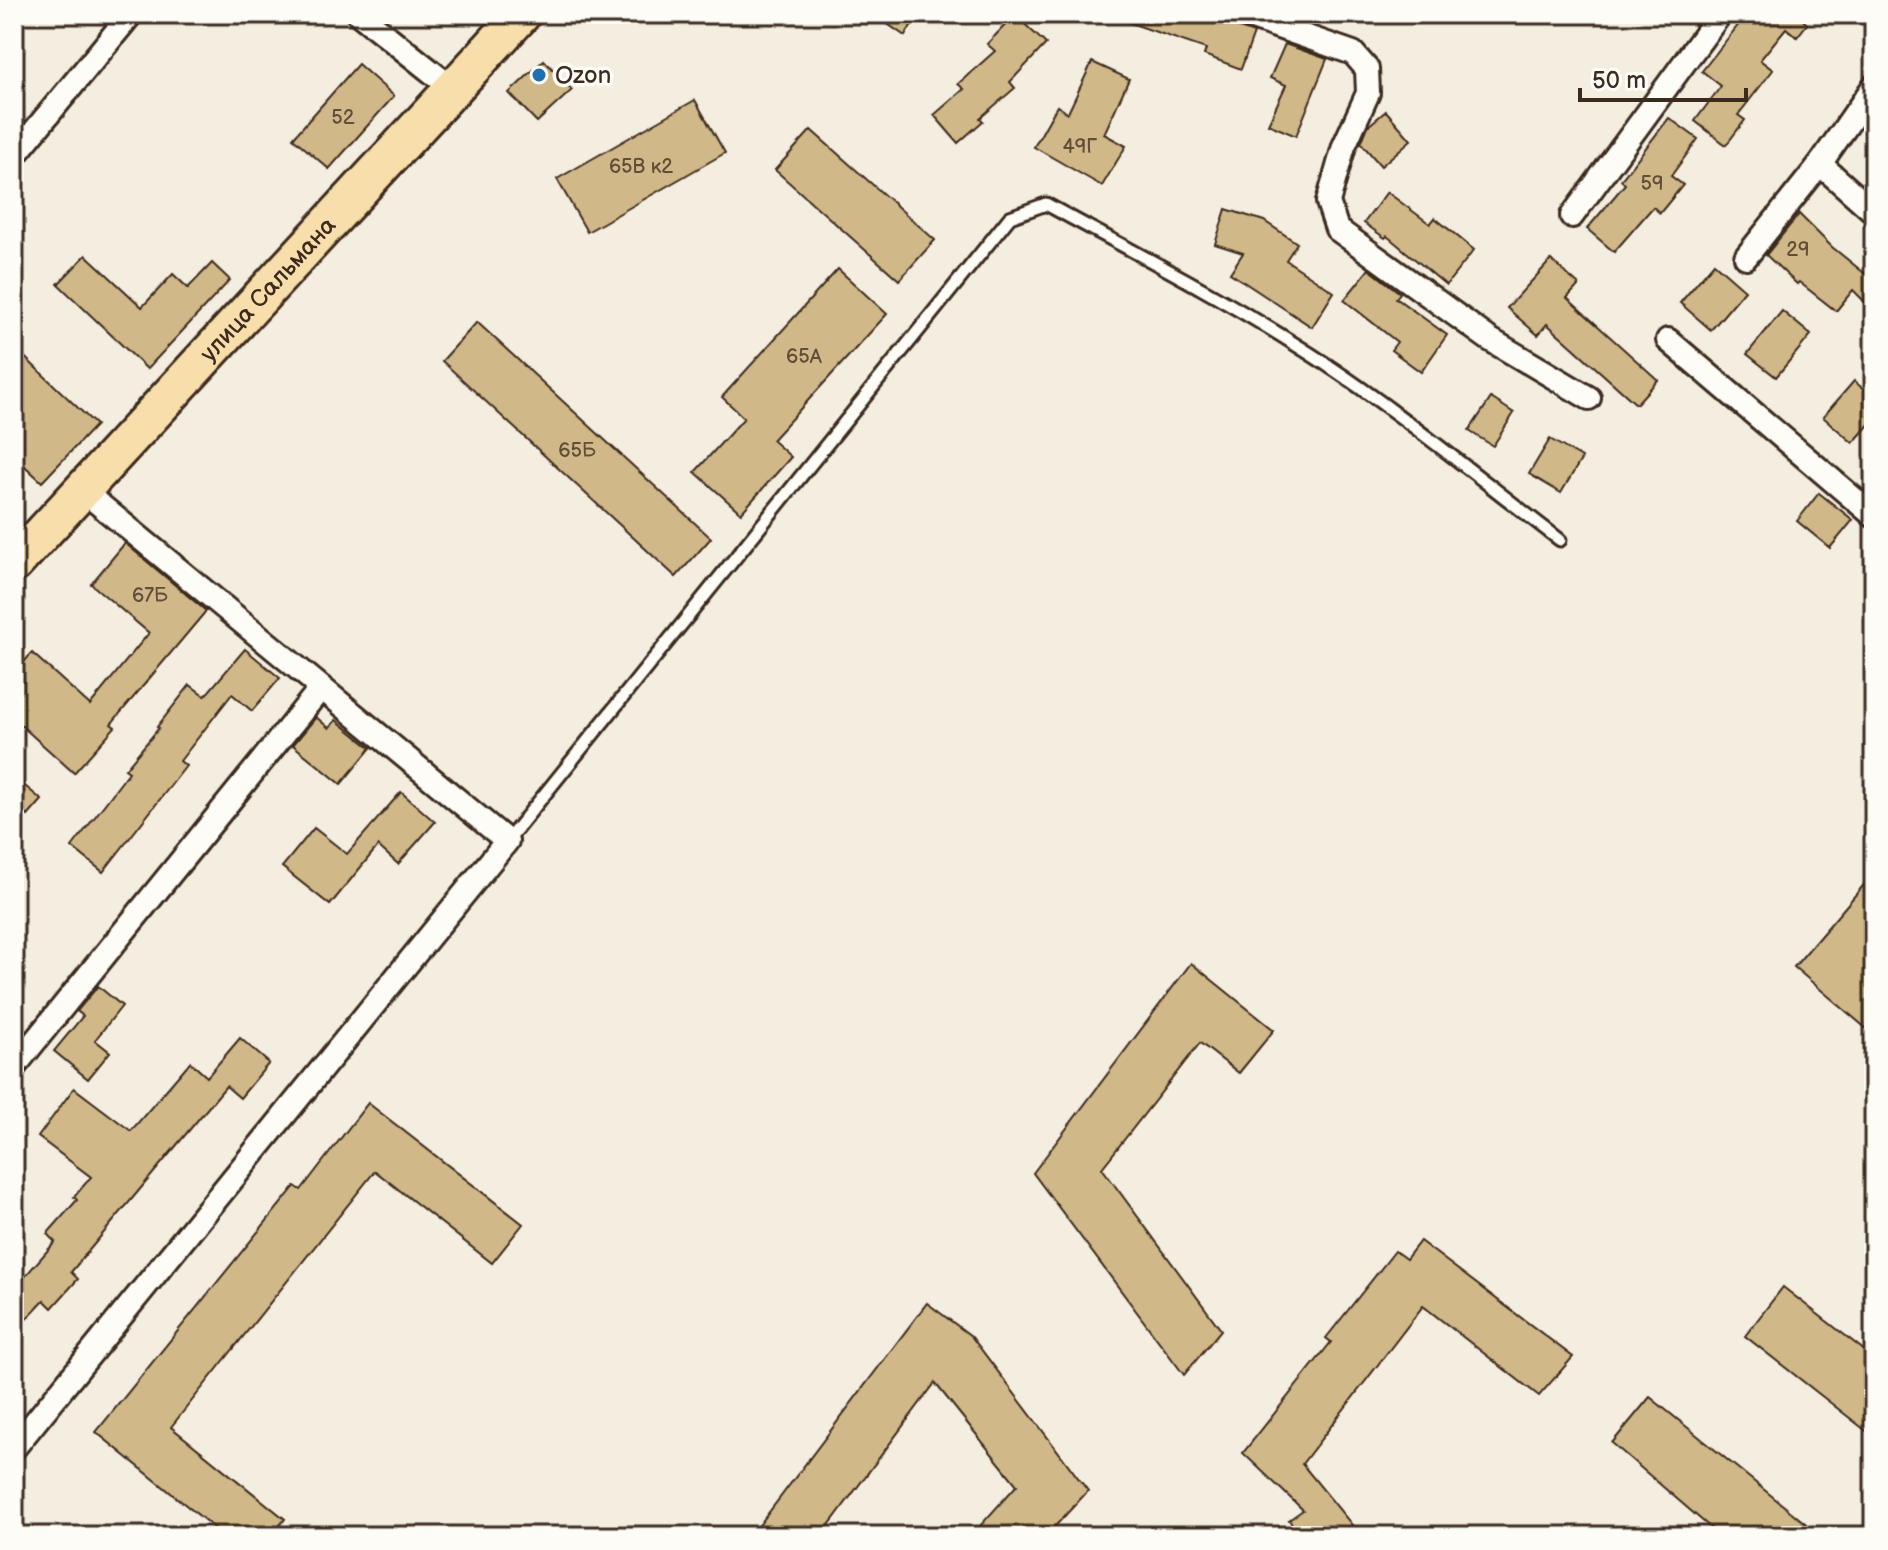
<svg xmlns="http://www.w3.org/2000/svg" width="1888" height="1550" font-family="'Balsamiq Sans',sans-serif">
<rect width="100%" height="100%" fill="#f4eee1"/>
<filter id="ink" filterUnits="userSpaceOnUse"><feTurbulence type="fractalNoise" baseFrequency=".0125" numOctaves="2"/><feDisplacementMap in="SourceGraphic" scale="16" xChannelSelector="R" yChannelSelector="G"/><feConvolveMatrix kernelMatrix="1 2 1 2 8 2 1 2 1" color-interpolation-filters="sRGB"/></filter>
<g filter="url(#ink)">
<g fill="#d1b888" stroke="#3b2a1e" stroke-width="2">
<path d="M 873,14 L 918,14 L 905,36 Z"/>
<path d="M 1113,14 L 1210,14 L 1228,21 L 1228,18 L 1236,27 L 1254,33 L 1241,69 L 1204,55 L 1206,49 L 1113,17 Z"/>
<path d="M 1747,14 L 1797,14 L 1807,24 L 1797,37 L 1786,28 L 1760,60 L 1773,70 L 1738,115 L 1745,120 L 1726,145 L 1695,121 L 1721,86 L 1702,71 Z"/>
<path d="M 1015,15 L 1046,44 L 1010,82 L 1015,88 L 980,118 L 983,121 L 958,143 L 934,115 L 964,89 L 958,84 L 995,51 L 987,44 Z"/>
<path d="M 1285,44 L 1327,59 L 1296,136 L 1268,124 L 1286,85 L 1270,78 Z"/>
<path d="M 544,60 L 572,90 L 537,122 L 509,93 Z"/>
<path d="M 1092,62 L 1129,79 L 1104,134 L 1126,146 L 1102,186 L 1034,147 L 1057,106 L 1068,113 Z"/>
<path d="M 358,64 L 394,96 L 329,169 L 293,138 Z"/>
<path d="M 695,100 L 725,153 L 587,232 L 557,179 Z"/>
<path d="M 1386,111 L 1411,140 L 1381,166 L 1361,143 L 1368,126 Z"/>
<path d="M 1669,118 L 1698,139 L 1671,176 L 1683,185 L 1660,213 L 1653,207 L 1614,252 L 1587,229 L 1625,184 L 1621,180 Z"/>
<path d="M 811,130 L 935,240 L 899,280 L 775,170 Z"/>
<path d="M 1387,192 L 1430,224 L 1435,218 L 1474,250 L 1446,285 L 1387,236 L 1385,238 L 1364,223 Z"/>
<path d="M 1226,209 L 1264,221 L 1297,243 L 1286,260 L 1334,292 L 1312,327 L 1230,273 L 1243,253 L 1215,244 Z"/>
<path d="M 1799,214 L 1832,247 L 1874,281 L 1874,311 L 1853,290 L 1836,311 L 1799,282 L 1797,284 L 1766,255 Z"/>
<path d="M 86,255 L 142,307 L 173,274 L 188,288 L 212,263 L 230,280 L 147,369 L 58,284 Z"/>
<path d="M 1551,260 L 1579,285 L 1567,298 L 1658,380 L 1636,404 L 1547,324 L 1538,335 L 1507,308 Z"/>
<path d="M 1714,263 L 1745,290 L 1711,330 L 1680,303 Z"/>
<path d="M 838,269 L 887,314 L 772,440 L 791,457 L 741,513 L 695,472 L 744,418 L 722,397 Z"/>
<path d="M 1369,269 L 1400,293 L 1396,298 L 1447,335 L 1421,372 L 1391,350 L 1397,342 L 1344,300 Z"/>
<path d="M 1782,311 L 1811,335 L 1776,377 L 1747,354 Z"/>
<path d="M 477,322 L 711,538 L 676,577 L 442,361 Z"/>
<path d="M 14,347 L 96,425 L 42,482 L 14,456 Z"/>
<path d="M 1854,381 L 1874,398 L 1874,419 L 1853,443 L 1823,417 Z"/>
<path d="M 1491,398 L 1514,413 L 1493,446 L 1469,431 Z"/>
<path d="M 1550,439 L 1582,458 L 1561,493 L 1529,474 Z"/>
<path d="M 1819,493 L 1853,520 L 1830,548 L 1797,521 Z"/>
<path d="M 125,543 L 206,611 L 111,724 L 115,727 L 74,773 L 14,719 L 14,673 L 32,653 L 90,705 L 149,633 L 91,584 Z"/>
<path d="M 245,649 L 280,678 L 252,711 L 232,694 L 180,761 L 186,766 L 103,872 L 72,847 L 129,772 L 125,769 L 159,728 L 157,727 L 190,685 L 205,696 Z"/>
<path d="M 316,717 L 329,728 L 336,720 L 371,748 L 341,784 L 293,745 Z"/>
<path d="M 14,777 L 42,800 L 28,816 L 14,804 Z"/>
<path d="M 401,792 L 435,822 L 398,864 L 378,846 L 330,905 L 282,867 L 314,828 L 347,854 Z"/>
<path d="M 1874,873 L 1874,1035 L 1794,967 Z"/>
<path d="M 1191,963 L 1274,1030 L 1239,1073 L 1200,1043 L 1102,1168 L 1221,1330 L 1184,1375 L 1033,1173 Z"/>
<path d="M 98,986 L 122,1006 L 95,1040 L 110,1052 L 88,1079 L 54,1051 L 83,1016 L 77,1011 Z"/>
<path d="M 240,1038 L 269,1063 L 240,1098 L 226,1086 L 71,1272 L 78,1279 L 52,1308 L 44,1300 L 14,1332 L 14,1289 L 55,1242 L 47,1234 L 77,1200 L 74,1197 L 91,1177 L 38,1137 L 74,1088 L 131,1131 L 190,1062 L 207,1077 Z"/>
<path d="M 368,1103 L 523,1224 L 492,1263 L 375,1171 L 171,1427 L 285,1519 L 271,1536 L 224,1536 L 96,1432 L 295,1186 L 301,1190 Z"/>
<path d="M 1420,1241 L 1573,1357 L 1539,1396 L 1423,1306 L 1302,1464 L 1361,1536 L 1301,1536 L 1289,1520 L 1303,1510 L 1243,1453 L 1331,1342 L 1326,1338 L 1395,1251 L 1406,1259 Z"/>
<path d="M 1783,1287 L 1874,1358 L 1874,1437 L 1745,1336 Z"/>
<path d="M 927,1303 L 971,1336 L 1088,1491 L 1046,1536 L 971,1536 L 1017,1485 L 935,1383 L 821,1536 L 751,1536 Z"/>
<path d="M 1650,1397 L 1821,1536 L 1720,1536 L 1612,1443 Z"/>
</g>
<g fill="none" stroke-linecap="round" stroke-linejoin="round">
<g stroke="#3b2a1e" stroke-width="17">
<path id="service" d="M 507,841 L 1010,217 L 1046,204 C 1132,251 1218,295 1301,348 C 1390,404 1476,476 1560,540"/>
</g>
<g stroke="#3b2a1e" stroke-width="28">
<g id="minor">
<path d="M 359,14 L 453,89"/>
<path d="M 1241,14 L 1353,53 L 1367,69 L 1368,93 L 1344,146 L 1328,202 L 1337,229 L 1489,339 L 1589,398"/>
<path d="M 14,156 L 131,14"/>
<path d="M 1820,164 L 1874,212"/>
<path d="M 1572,216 L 1720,14"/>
<path d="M 1746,257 L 1820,164 L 1874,86"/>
<path d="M 1668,340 L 1874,516"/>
<path d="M 14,1067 L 321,688"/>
<path d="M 14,1448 L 507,841 L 82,490"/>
</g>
</g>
<g stroke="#3b2a1e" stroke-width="42">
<g id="primary">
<path id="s1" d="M 14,564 L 522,14"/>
</g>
</g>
<use href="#service" stroke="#fdfcf7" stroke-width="11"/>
<use href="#minor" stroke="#fdfcf7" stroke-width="22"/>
<use href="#primary" stroke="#f8deab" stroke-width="36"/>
</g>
</g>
<circle fill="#1f6fb2" stroke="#fdfcf7" stroke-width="3" cx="539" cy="75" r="8"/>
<g text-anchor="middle" stroke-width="7" stroke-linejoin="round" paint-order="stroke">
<g font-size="20" fill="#604e38">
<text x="343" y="124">52</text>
<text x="1080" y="153">49Г</text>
<text x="641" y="173">65В к2</text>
<text x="1652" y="190">59</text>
<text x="1798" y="256">29</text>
<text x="804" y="363">65А</text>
<text x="577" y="457">65Б</text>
<text x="150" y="602">67Б</text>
</g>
<g font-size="24" fill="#3b2a1e" stroke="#fdfcf7" text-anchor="start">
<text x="555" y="83">Ozon</text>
</g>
<g font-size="24" fill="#3b2a1e" stroke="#fdfcf7">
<text dy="8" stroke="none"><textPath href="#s1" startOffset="374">улица Сальмана</textPath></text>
</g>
</g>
<rect width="1888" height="1550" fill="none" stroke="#fdfcf7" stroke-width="48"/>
<rect x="24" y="24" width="1840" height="1502" fill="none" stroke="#3b2a1e" stroke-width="3" filter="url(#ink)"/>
<path d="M1580 88v12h166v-12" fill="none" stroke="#3b2a1e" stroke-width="4"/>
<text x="1592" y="88" font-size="24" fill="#3b2a1e" stroke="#fdfcf7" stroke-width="6" paint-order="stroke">50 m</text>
</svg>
